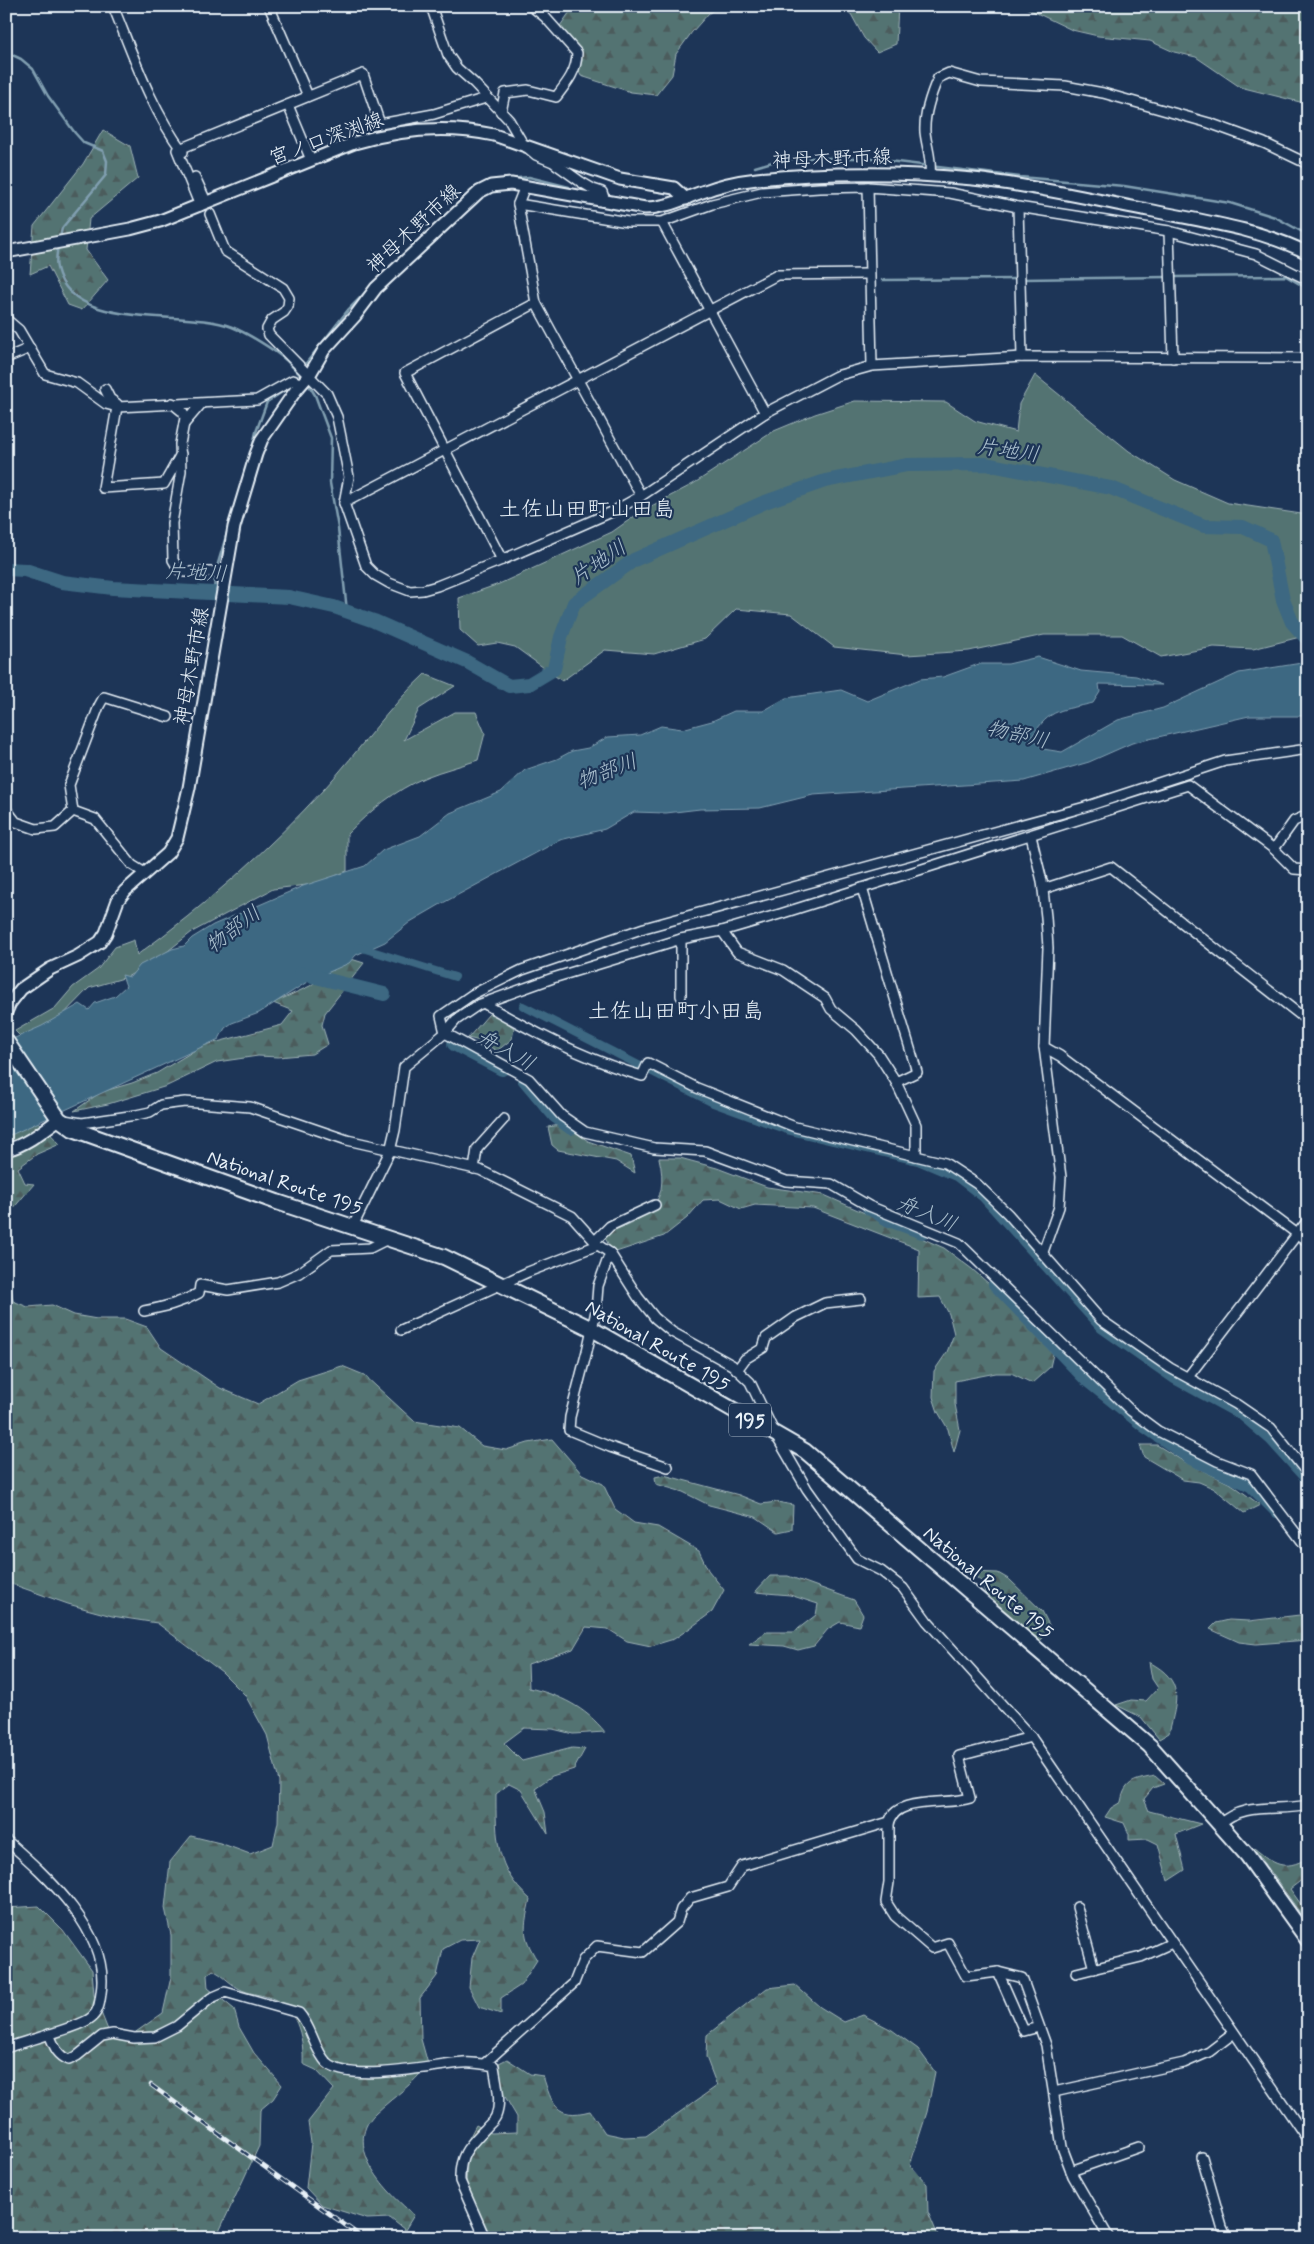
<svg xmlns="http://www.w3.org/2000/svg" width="1314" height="2244" font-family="Mynerve,'Klee One',sans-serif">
<defs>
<pattern id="forest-firs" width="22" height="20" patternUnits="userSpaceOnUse" patternTransform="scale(1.25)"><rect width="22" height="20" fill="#537372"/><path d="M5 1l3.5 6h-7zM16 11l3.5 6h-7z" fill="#4c5b5c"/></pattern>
</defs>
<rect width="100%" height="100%" fill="#1d3557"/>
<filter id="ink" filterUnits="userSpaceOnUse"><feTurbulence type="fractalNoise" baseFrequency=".02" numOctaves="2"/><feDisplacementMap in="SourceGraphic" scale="10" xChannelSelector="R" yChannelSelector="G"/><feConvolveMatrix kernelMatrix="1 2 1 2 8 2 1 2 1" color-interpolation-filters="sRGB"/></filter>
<g filter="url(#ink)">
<g fill="#537372" stroke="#9eb2b5">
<path d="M 1035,375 L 1129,451 L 1175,480 L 1228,503 L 1308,515 L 1308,635 L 1253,649 L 1214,647 L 1161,657 L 1122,635 L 1044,635 L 969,651 L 907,655 L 834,647 L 791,614 L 736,609 L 705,639 L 654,654 L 605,650 L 562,681 L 515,647 L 497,643 L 478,646 L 460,630 L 459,598 L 499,584 L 612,532 L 642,511 L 693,484 L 774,431 L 815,414 L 855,401 L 946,402 L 975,421 L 1016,432 L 1019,404 Z"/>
<path d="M 425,674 L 455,686 L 419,709 L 404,740 L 455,712 L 476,712 L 485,733 L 478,760 C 461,766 443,770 426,777 C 395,790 370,811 347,834 L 347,871 L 315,884 L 273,889 L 192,932 L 159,958 L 127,977 L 89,988 L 56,1022 L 22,1038 L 15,1031 L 55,1008 L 73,987 L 98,969 L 115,947 L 134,940 L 137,955 C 205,906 268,850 325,788 C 359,751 388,708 425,674 Z"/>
</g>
<g fill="url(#forest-firs)" stroke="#9eb2b5">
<path d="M 574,6 L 720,6 L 709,13 L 692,32 L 676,54 L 672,75 L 656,95 L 631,92 L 581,76 L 560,26 Z"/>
<path d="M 836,6 L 898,6 L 896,44 L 877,52 L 864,38 L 851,14 Z"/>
<path d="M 1022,6 L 1308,6 L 1308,104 L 1240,87 L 1196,57 L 1174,52 L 1150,41 L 1098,36 L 1072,30 Z"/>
<path d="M 103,130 L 130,146 L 138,178 L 89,219 L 86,250 L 108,280 L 82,310 L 68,305 L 48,266 L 30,274 L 34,226 L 83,164 Z"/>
<path d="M 348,958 L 364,963 L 325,1013 L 322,1025 L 328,1044 L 312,1054 L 278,1057 L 258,1056 L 217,1062 L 167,1086 L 108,1104 L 74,1111 L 101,1092 L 132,1083 L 157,1073 L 202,1046 L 282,1025 L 293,1011 L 273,1003 L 310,986 Z"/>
<path d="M 489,1014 L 501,1018 L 514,1028 L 512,1039 L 497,1051 L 480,1041 L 468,1038 Z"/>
<path d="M 35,1118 L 60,1144 L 37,1154 L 18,1168 L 25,1183 L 34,1184 L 6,1217 L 6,1132 Z"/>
<path d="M 560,1125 L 572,1130 L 588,1141 L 631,1156 L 635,1173 L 616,1161 L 558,1150 L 552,1145 L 548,1127 Z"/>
<path d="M 659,1158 L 680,1158 L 717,1168 L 767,1187 L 824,1195 L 944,1248 L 972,1269 L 997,1291 L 1053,1354 L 1050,1367 L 1032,1383 L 1011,1373 L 996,1373 L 955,1381 L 955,1404 L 960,1430 L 954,1452 L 948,1429 L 938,1412 L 933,1397 L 934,1371 L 947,1352 L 954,1334 L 949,1314 L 940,1297 L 918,1298 L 919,1249 L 813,1208 L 755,1205 L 741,1209 L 720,1199 L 703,1200 L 687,1218 L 664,1236 L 613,1253 L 603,1234 C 644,1220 671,1207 659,1158 Z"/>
<path d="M 6,1278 L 10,1280 L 13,1301 L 28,1307 L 52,1305 L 74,1315 L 97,1319 L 125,1319 L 147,1327 L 161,1348 L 220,1388 L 258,1404 L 298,1380 L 342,1366 L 364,1375 L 414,1421 L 460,1428 L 482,1446 L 506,1450 L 528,1443 L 552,1439 L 582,1474 L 603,1484 L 615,1509 L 634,1523 L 658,1527 L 699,1551 L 708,1570 L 724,1590 L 712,1612 L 693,1626 L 674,1639 L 651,1646 L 627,1641 L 608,1629 L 586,1627 L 573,1649 L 528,1664 L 529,1688 C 560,1695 585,1707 605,1732 L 573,1734 L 553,1729 L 524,1728 L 504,1743 L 522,1761 L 572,1748 L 585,1749 L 574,1769 L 552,1776 L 535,1788 L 545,1812 L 548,1834 L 521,1790 L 509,1784 L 496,1794 C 496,1837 495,1869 530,1899 C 524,1928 521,1934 537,1960 L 521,1985 L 501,1998 L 501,2014 L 479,2007 L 469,1987 L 472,1958 L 480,1939 L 460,1940 L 443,1949 L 437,1976 L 420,1998 L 421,2039 L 428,2064 C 412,2086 394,2096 375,2114 C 341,2147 389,2194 414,2215 L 405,2230 L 390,2218 L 367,2219 L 322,2205 L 306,2188 L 311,2143 L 308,2122 L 334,2089 L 316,2070 L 303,2064 C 304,2041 299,2012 276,2000 C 264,1994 249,1995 238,1988 C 229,1983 223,1975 213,1970 L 207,1975 L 208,1988 L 234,2009 L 239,2027 L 254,2053 L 282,2085 L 273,2099 L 260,2110 L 259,2146 L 216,2238 L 6,2238 L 6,1908 L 39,1906 L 63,1930 L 92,1970 L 94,1995 L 108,2030 L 133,2034 L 163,2013 L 171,1977 L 171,1935 L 165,1908 L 170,1862 L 191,1836 L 220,1843 L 250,1854 L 273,1845 L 278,1822 L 279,1781 L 267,1735 L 245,1695 L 222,1672 L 157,1623 L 112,1616 L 68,1604 L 6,1582 Z"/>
<path d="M 1140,1445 L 1157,1445 L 1183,1461 L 1233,1485 L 1260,1505 L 1244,1513 L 1215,1489 L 1199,1482 L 1183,1480 L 1144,1457 Z"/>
<path d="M 664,1475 L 739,1495 L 761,1504 L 777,1502 L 793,1505 L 792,1529 L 778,1532 L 756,1517 L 709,1505 L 683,1492 L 656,1484 L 655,1477 Z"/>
<path d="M 970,1572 L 998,1573 L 1010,1580 L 1042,1611 L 1051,1629 L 1039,1642 L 986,1596 L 982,1582 Z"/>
<path d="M 770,1576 L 788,1576 L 854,1600 L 863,1615 L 859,1626 L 840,1622 L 828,1629 L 814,1646 L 798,1650 L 784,1646 L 749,1644 L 766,1632 L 794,1632 L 816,1615 L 818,1604 L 790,1595 L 755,1592 Z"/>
<path d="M 1308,1614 L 1308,1640 L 1256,1644 L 1239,1642 L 1210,1629 L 1216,1623 L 1229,1620 L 1249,1621 Z"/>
<path d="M 1149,1662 C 1185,1681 1177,1700 1169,1733 L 1159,1739 L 1141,1717 L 1116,1705 L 1131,1700 L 1146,1701 L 1158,1688 L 1152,1679 Z"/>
<path d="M 1155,1776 L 1164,1784 L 1153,1788 L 1144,1799 L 1149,1811 L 1201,1824 L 1176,1834 L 1185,1870 L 1168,1881 L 1158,1844 L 1148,1839 L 1129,1840 L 1129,1834 L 1124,1823 L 1105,1817 L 1111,1808 L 1121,1802 C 1125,1780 1136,1780 1155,1776 Z"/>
<path d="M 1254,1848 C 1274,1864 1283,1872 1308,1858 L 1308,1875 L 1290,1889 L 1308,1914 L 1308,1924 Z"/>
<path d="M 795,1985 L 820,2007 L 844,2022 L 863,2015 L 892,2030 L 918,2049 L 935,2072 L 927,2112 L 910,2165 L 927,2184 L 928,2212 L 939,2238 L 486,2238 L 466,2187 L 468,2140 L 476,2125 L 491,2133 L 517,2132 L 517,2117 L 497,2083 L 499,2063 L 507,2059 L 530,2074 L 543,2076 C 552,2104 556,2120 590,2111 L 605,2133 L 624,2137 L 646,2136 L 717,2086 L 706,2057 L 707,2035 L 767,1988 Z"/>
</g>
<path fill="#3c6882" stroke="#819fb1" d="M 1038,657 L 1081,671 L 1136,676 L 1162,685 L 1099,684 L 1100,692 L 1093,703 C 1062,711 1050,707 1032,737 L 1043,749 L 1062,752 L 1118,720 L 1163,708 L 1239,673 L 1308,662 L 1308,716 L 1249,716 L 1132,743 L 1089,762 L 1024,781 L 813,795 L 760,808 L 700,809 L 666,813 L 634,812 L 605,829 L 560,840 L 441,904 L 410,922 L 385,942 L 356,955 L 349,963 L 307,982 L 259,1013 L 232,1023 L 225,1028 L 219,1039 L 13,1134 L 6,1135 L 6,1042 L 42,1026 L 80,1004 L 89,1010 L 95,1003 L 115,996 L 126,986 L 122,975 L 130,977 L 140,965 L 172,949 L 184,946 L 192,938 L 213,925 L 303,886 L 365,866 L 383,850 L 420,836 L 450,813 L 501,792 L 525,770 L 557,759 L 572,751 L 588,748 L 608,737 L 640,735 L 661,726 L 682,729 L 712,721 L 734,711 L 763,711 L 786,698 L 841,690 L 867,701 L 920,679 L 943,677 L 979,664 L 1008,664 Z"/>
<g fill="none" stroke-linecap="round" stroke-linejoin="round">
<g stroke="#819fb1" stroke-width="2.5">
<path d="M 6,52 L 21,59 L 33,69 L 48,96 L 75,133 L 84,143 L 103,151 L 107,161 L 106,175 L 62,228 L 60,238"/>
<path d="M 755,167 L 772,162 L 799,158 L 864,158 L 1020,177 L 1124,186 L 1230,203 L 1275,217 L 1308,235"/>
<path d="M 508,179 L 529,177 L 569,187"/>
<path d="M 58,245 C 57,253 55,261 57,268 C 72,333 185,308 232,327 C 247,333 275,350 287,361 C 293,367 298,373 303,378"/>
<path d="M 406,253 L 422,238"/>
<path d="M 1173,277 L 1286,276 L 1308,289"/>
<path d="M 1023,279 L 1168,277"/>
<path d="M 882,280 L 1018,279"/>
<path d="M 303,367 L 348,310 L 368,290"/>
<path d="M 307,382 L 315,395 L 331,438 L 330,483 L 338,528 L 347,611"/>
<path d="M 253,445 L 256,432 L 267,402 L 293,385"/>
<path d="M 216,570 L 250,455"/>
<path d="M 214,594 L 215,575"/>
</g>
<g stroke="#3c6882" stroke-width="8">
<path d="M 359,947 L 455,977"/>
<path d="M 523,1006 L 713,1103 L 787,1130 L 918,1161 L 956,1177 L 982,1197 L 1101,1329 L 1174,1380 L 1242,1417 L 1270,1441 L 1308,1483"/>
</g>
<g stroke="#3c6882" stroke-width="14">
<path d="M 6,569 L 25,570 L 62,582 L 113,588 L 289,597 L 334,607 L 374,621 L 467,662 L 509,686 L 529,684 L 554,669 L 561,637 L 574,603 L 634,560 L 765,502 L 825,481 L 907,465 L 986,464 L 1111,488 L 1204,526 L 1243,527 L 1271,540 L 1283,600 L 1292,622 L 1308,640"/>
<path d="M 300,973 L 384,994"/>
<path d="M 454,1044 L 502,1069"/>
<path d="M 524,1079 L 555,1116 L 571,1128"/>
<path d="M 869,1208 L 889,1220 L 922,1232"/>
<path d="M 995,1284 L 1086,1379 L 1145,1426 L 1191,1458 L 1251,1485 L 1277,1511"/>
</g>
<g stroke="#e8f1f8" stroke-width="12">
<g id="minor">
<path d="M 113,6 C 133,55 151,109 183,152"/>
<path d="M 269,6 L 308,96"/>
<path d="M 431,6 L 448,55 L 457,68 L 474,83 L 509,120 L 523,144 L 536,155 L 553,162 L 581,182 L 593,189 L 602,192 L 605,201"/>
<path d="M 288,105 L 311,160"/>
<path d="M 501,112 L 505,93 L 528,90 L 556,97 C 567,83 577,71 577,53 L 545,17 L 531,6"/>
<path d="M 930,176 C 932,158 927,149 925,132 C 924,114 931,94 938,78 L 949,73 L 981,82 L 1065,86 L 1103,93 L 1209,123 L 1264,143 L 1308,164"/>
<path d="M 195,177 L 205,199"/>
<path d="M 525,186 L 518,204 L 536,303 L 641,496"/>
<path d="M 868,187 L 872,366"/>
<path d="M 518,204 L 628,222 L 662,222 L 712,204 L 762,192 L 819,188 L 868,187 L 950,193 L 1018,207 L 1169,231 L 1256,254 L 1308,280"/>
<path d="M 200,206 L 177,150 L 363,74 L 380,124 L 434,114 L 486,98"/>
<path d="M 1018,207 L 1022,357"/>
<path d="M 210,214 L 225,251 L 283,288 L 289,298 L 288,306 L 284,312 L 272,320 L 267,329 L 269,335 L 327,394 L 337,417 L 349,477 L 344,503 L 366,566 L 375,575 L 389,583 L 410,591 L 423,590 L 437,586 L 502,560 L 614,511 L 641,496 L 765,413 L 836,376 L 872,366 L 1022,357 L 1308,358"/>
<path d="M 662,222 L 765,413"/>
<path d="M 1169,231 L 1173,358"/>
<path d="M 6,319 L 19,330 L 45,374 L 77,383 L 106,404 L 117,407 L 257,400 L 293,380 L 302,384"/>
<path d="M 6,358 L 30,348"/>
<path d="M 105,389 L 110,399 L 117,404 L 117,407 L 103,488 L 164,484 L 181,454"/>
<path d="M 172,403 L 183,412 L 185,418 L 180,444 L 181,471 L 172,523 L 173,560 L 179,570 L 184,572 L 225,572"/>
<path d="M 184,424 L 201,404"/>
<path d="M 344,503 L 777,275 L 869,274"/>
<path d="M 502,560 L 405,373 L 536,303"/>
<path d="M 1308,749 L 1225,761 L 1085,807 L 644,928 L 522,970 L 473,994 L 441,1016 L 445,1033 L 529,1079 L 562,1116 L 585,1132 L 654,1148 L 705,1151 L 786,1181 L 831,1184 L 869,1206 L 959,1243 L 1131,1411 L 1158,1431 L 1217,1461 L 1251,1474 L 1308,1549"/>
<path d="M 6,809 L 16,822 L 36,829 L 55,827 L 73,811"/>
<path d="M 73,811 L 69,785 L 99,706 L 104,697 L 168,717"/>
<path d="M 73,811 L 95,819 L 132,865 L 145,873"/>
<path d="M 1031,836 L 1042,881 L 1046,917 L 1048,948 L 1044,1047 L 1061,1177 L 1059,1207 L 1043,1252"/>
<path d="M 1274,849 L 1294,821 L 1308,815"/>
<path d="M 862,888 L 917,1072 L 896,1082"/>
<path d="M 1043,889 L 1111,867 L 1308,1021"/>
<path d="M 722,931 L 737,952 L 783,970 L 825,998 L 831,1009 L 856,1030 L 878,1054 L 896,1082 L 916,1125 L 916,1156"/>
<path d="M 681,939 L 681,996"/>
<path d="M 485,1004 C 534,1033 587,1060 642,1076 L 648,1063 L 697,1088 L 795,1127 L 945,1163 L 977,1184 L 1008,1214 L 1101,1320 L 1170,1368 L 1236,1404 L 1271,1428 L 1308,1474"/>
<path d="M 1044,1047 L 1060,1056 L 1308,1242"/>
<path d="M 64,1120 L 82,1123 L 136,1115 L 150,1112 L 161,1105 L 185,1102 L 250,1107 L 347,1140 L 480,1170 L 572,1216 L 598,1245 L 610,1253 L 638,1297 L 655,1318 L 672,1332 L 732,1365 L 750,1382 L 775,1434 L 807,1489 L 857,1559 L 881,1571 L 903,1588 L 927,1621 L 1031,1737 L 1308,2140"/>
<path d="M 474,1169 L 477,1149 L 504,1119"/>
<path d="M 353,1226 L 390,1151 L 395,1130 L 404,1067 L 445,1033 L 456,1020 L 478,1005 L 553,978 L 681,939 L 722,931 L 780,914 L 1188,785 L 1274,849 L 1294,869 L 1308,870"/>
<path d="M 595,1241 L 610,1226 L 655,1205"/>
<path d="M 610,1253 L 598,1286 L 596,1311 L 587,1351 L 570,1417 L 569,1430 L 610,1447 L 668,1467"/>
<path d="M 144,1311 C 164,1307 181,1303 199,1293 L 200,1285 L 228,1290 L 278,1282 L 299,1273 L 331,1250 L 370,1248 L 390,1238"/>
<path d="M 401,1330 L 528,1272 L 598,1245"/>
<path d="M 737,1370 L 745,1359 L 763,1348 L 766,1338 L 796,1317 L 825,1303 L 861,1299"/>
<path d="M 1188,1377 L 1308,1220"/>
<path d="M 1031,1737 L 959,1756 L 970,1798 C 948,1806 892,1795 889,1825 L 889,1882 L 886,1902 L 895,1916 L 932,1948 L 948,1943 L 966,1976 L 998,1972 L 1022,1978 L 1046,2045 L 1062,2147 L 1073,2176 L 1109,2238"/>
<path d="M 1220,1824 C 1244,1801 1278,1812 1308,1805"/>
<path d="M 6,1840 C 47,1876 111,1933 101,1993 C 100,2001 99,2011 92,2017 C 82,2027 24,2041 6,2048"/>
<path d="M 1077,1907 L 1094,1969"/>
<path d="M 998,1972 L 1024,2031 L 1039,2027"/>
<path d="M 1076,1973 L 1141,1957 L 1172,1943"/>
<path d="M 49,2034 C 54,2045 56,2055 69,2060 L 77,2056 L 102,2036 L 113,2034 L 134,2038 L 155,2037 L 177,2026 L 211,1998 L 225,1992 L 299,2013 C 312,2027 314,2050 327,2063 C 349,2084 434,2065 463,2063 C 474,2062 483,2064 494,2066 C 496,2081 502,2101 496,2116 C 494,2121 489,2124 486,2128 C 469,2146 459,2154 460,2181 L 485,2238"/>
<path d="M 484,2064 L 574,1983 L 583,1960 L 597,1946 L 643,1952 L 677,1922 L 681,1909 L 690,1898 L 728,1887 L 742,1866 L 889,1822"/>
<path d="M 1054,2092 L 1184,2063 L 1209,2052 L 1234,2033"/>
<path d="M 1202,2157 L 1222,2227 L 1227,2238"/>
<path d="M 1071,2171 L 1139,2147"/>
</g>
</g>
<g stroke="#e8f1f8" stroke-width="15">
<g id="major">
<path d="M 6,252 L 130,229 L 160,221 L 354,143 C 400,129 447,125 494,135 L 620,179 L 674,188 L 686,199"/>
<path d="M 6,1012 L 10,1003 L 21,989 L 50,969 L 78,956 L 100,942 L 106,933 L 118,900 L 125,891 L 168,853 L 177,838 L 189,788 L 234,527 L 256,454 L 262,439 L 296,390 L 310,374 L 324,350 L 355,316 L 376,288 L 479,192 L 491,186 L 511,184 L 645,208 C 667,208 682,199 702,192 C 720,185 739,181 757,179 C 829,172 901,172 973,179 C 1031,185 1090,199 1148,210 C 1202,221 1257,228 1308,253"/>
<path d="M 6,1150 C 26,1145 43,1131 59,1119"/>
</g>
</g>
<g stroke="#e8f1f8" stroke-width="18">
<path id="highway" d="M 6,1041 L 59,1119 L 73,1129 L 277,1202 L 444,1257 L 592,1329 L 805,1451 L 1150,1746 L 1247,1855 L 1308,1940"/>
</g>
<use href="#minor" stroke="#1d3557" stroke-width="9"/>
<use href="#major" stroke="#1d3557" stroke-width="11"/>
<use href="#highway" stroke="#1d3557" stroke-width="14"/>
<g stroke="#e8f1f8" stroke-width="4.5">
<path id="rail" d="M 151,2085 L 363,2238"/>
</g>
<use href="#rail" stroke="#1d3557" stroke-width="2.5" stroke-dasharray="8" stroke-linecap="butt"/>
</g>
</g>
<g text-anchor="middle" stroke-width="4.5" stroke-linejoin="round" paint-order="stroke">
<rect fill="#1d3557" stroke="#abb9c8" stroke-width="1" x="729" y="1403.5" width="42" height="33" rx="4"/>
<g font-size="19" font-weight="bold" fill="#e8f1f8">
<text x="750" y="1427">195</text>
</g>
<g font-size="20" fill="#e8f1f8" stroke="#1d3557">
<text transform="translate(326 138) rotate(-20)" y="7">宮ノ口深渕線</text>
<text transform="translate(832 158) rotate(-2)" y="7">神母木野市線</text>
<text transform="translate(413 228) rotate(-43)" y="7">神母木野市線</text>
<text transform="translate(191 666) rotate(-80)" y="7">神母木野市線</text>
<text transform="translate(285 1182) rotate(19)" y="7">National Route 195</text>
<text transform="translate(658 1345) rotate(30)" y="7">National Route 195</text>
<text transform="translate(989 1582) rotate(40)" y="7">National Route 195</text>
</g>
<g font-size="21" font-style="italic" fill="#acc1cf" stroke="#1d3557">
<text transform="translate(1008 450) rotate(8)" y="7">片地川</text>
<text transform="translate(598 562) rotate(-34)" y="7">片地川</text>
<text transform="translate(196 572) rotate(3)" y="7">片地川</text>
<text transform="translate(1018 734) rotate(13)" y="7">物部川</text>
<text transform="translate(607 771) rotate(-21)" y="7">物部川</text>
<text transform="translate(233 929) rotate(-37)" y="7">物部川</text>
<text transform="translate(506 1050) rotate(29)" y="7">舟入川</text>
<text transform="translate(927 1213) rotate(23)" y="7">舟入川</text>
</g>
<g font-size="22" fill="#e8f1f8" stroke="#1d3557">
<text x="587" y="516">土佐山田町山田島</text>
<text x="676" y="1018">土佐山田町小田島</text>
</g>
</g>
<rect width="1314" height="2244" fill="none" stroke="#1d3557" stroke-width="25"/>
<rect x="12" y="12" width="1289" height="2219" fill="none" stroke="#e8f1f8" stroke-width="2" filter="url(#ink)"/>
</svg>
